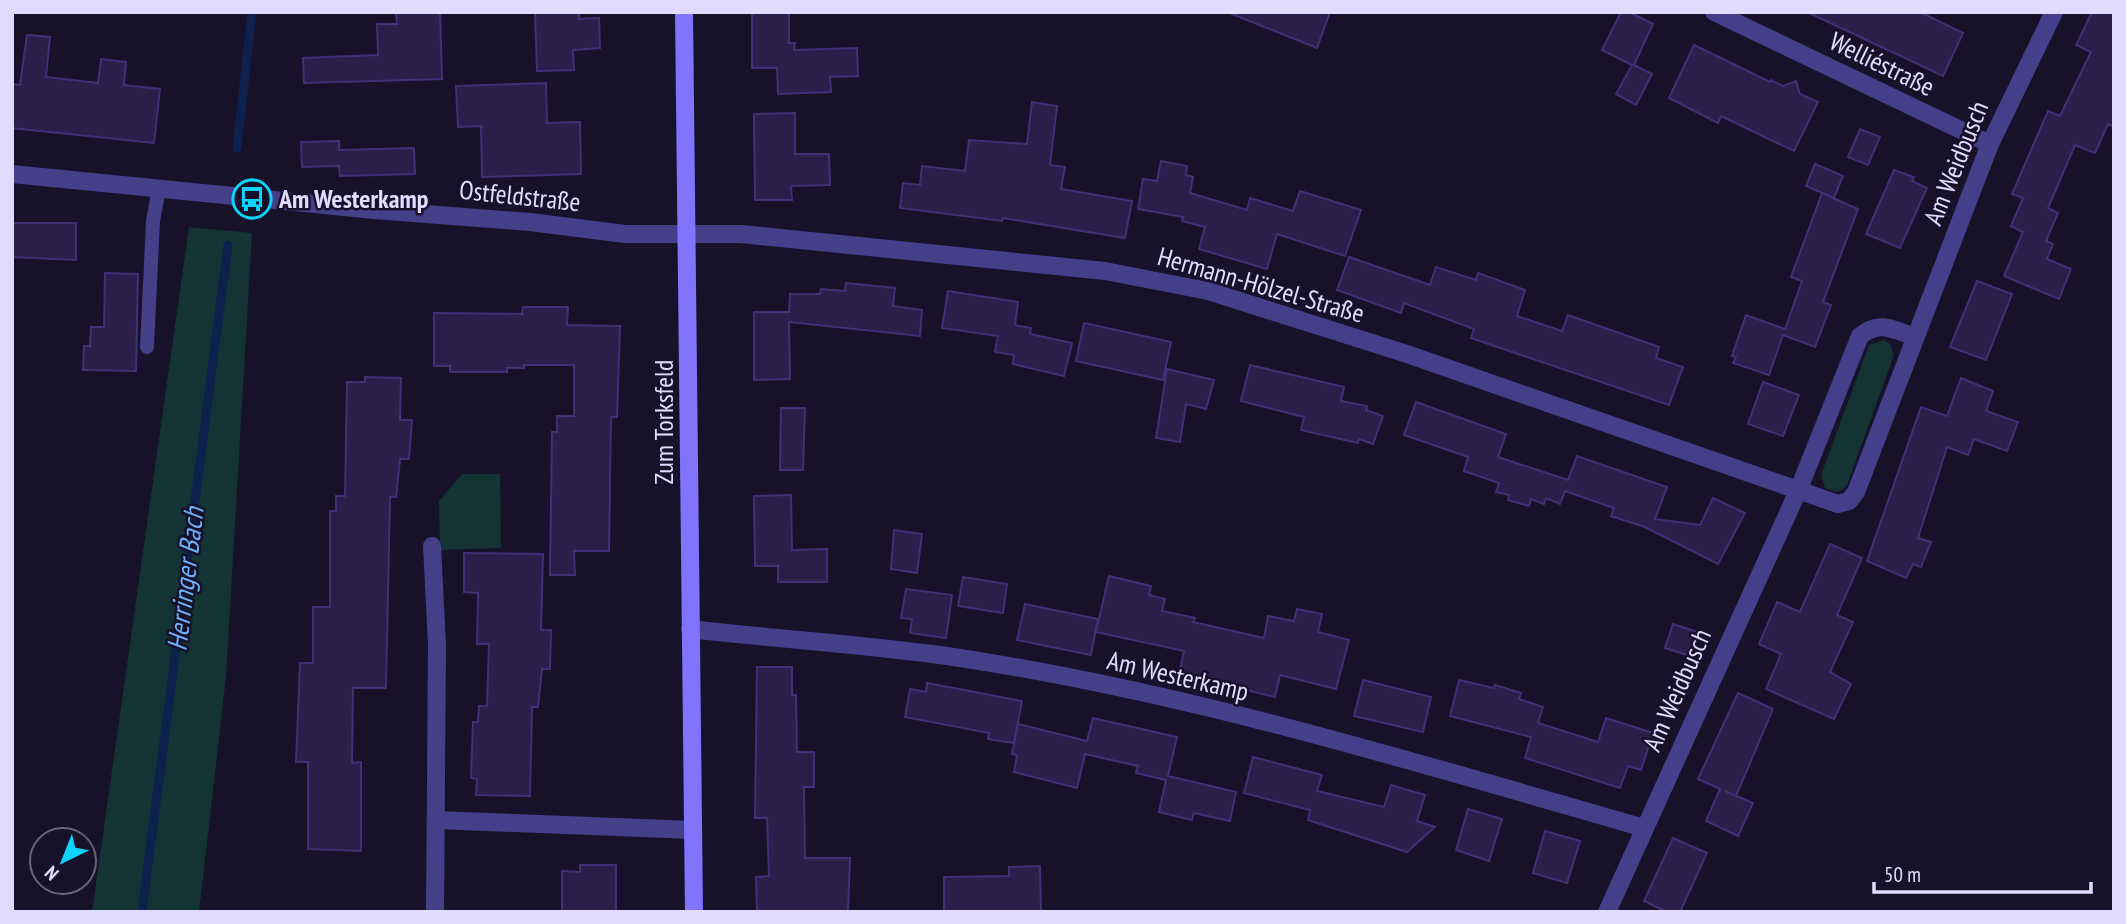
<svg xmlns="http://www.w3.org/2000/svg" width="2126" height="924" font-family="'PT Sans Narrow',sans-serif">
<rect width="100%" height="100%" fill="#17112a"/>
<g fill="#143334">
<path d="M 189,227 L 252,233 L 226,677 L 199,912 L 92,912 Z"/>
<path d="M 1884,340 L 1890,344 L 1894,355 L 1847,485 L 1843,489 L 1837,492 L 1825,488 L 1821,475 L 1869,345 Z"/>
<path d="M 462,474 L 500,474 L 501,548 L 440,550 L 439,501 Z"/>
</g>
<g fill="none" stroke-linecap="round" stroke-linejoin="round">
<g stroke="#0e214c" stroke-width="9">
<path d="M 237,148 L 252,12"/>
<path d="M 142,912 L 228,245"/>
</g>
</g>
<g fill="#2a1e4b" stroke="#423076" stroke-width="2">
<path d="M 396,12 L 440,12 L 442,79 L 304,83 L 303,58 L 378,55 L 377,24 L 397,24 Z"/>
<path d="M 535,12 L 579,12 L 579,19 L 599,18 L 600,48 L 573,50 L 574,70 L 537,71 Z"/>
<path d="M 752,12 L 789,12 L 789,43 L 795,43 L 794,50 L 857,48 L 858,76 L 830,77 L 831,92 L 778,94 L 777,68 L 752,68 Z"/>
<path d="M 1227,12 L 1330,12 L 1317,48 Z"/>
<path d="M 1621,12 L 1629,12 L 1653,24 L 1634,65 L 1652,74 L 1636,105 L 1616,94 L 1632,65 L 1602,50 Z"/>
<path d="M 1807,12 L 1920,12 L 1963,33 L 1943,76 Z"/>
<path d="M 2092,12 L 2114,12 L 2114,127 L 2108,124 L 2095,153 L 2075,145 L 2048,208 L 2058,213 L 2046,241 L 2053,244 L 2047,259 L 2071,269 L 2059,299 L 2004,276 L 2023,232 L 2011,226 L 2023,198 L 2012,194 L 2048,111 L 2060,116 L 2091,52 L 2076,45 Z"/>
<path d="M 27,35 L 50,37 L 46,77 L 98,83 L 101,59 L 126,62 L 124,85 L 160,89 L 154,143 L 12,128 L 12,84 L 20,85 Z"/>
<path d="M 1694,45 L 1770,82 L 1771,80 L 1783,86 L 1796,81 L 1800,94 L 1818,102 L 1794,151 L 1721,116 L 1718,123 L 1669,98 Z"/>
<path d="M 546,83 L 547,123 L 580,122 L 581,174 L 482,177 L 481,126 L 458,127 L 456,86 Z"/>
<path d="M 1032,102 L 1057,106 L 1050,165 L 1065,167 L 1061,189 L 1132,201 L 1125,238 L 1003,218 L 1002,221 L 900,208 L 903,183 L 920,185 L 922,166 L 965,171 L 969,140 L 1027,144 Z"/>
<path d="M 795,113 L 795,154 L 829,154 L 830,185 L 791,186 L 792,200 L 755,200 L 754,114 Z"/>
<path d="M 1860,129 L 1880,137 L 1868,165 L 1848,157 Z"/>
<path d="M 339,141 L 339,150 L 414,148 L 415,174 L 340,176 L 339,166 L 302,167 L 301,142 Z"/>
<path d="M 1161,161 L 1187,166 L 1186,175 L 1193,177 L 1190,193 L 1247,210 L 1250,198 L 1293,211 L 1300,191 L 1361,210 L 1345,256 L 1277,234 L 1267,269 L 1199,249 L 1205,227 L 1182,221 L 1183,217 L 1138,209 L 1143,179 L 1157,181 Z"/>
<path d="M 1815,164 L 1843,176 L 1834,198 L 1806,186 Z"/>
<path d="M 1894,170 L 1914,177 L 1912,181 L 1927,188 L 1900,248 L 1866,234 Z"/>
<path d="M 1822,193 L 1858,209 L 1823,302 L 1831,305 L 1815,347 L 1783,335 L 1769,375 L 1733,363 L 1736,357 L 1732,356 L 1746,315 L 1785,329 L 1802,281 L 1791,277 Z"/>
<path d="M 12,223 L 76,223 L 76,260 L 12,257 Z"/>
<path d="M 1349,257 L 1430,285 L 1436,267 L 1476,280 L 1478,273 L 1525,290 L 1517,316 L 1562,331 L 1568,315 L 1659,347 L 1656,358 L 1683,367 L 1669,405 L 1471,338 L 1474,329 L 1404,303 L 1401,313 L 1337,290 Z"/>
<path d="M 105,273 L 138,274 L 136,371 L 83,370 L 84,346 L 90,346 L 91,327 L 104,327 Z"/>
<path d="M 1977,281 L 2012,294 L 1986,360 L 1950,347 Z"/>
<path d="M 846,283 L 895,288 L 893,306 L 922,310 L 920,336 L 789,322 L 790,379 L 754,380 L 754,312 L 789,312 L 790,294 L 820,294 L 821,289 L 845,291 Z"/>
<path d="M 948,291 L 1018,302 L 1015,325 L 1031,328 L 1030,334 L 1072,343 L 1064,376 L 1013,364 L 1014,355 L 995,352 L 998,336 L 942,328 Z"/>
<path d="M 523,307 L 568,307 L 567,325 L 620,326 L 617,417 L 611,417 L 609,551 L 574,551 L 575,575 L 550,575 L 552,432 L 557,432 L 557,416 L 574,416 L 574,365 L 524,365 L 524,368 L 507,368 L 507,372 L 450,372 L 450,366 L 434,366 L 434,313 L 522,314 Z"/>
<path d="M 1084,323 L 1171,342 L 1163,380 L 1076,361 Z"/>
<path d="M 1250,365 L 1344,387 L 1341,401 L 1367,406 L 1366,410 L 1383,416 L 1373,444 L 1359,439 L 1358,443 L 1301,430 L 1304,417 L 1241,401 Z"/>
<path d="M 1167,369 L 1214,380 L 1206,409 L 1186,404 L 1180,442 L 1156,438 Z"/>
<path d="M 365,377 L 401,378 L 400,420 L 412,420 L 409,459 L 400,459 L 396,497 L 390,497 L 386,688 L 353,688 L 352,763 L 361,762 L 361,851 L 308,849 L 308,762 L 296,762 L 300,663 L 313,663 L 313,607 L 330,607 L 330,511 L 336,511 L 336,496 L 345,496 L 347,382 L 365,382 Z"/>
<path d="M 1961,378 L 1993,391 L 1986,411 L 2018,422 L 2007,451 L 1974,439 L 1968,455 L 1947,447 L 1918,538 L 1931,542 L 1921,567 L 1913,564 L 1906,578 L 1867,561 L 1921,407 L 1947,416 Z"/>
<path d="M 1763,382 L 1799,395 L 1783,436 L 1748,424 Z"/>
<path d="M 1416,402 L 1506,434 L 1498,457 L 1568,480 L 1577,456 L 1667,487 L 1655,519 L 1700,525 L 1713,498 L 1745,513 L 1718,564 L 1645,527 L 1611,516 L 1614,508 L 1565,491 L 1560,504 L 1546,498 L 1544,504 L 1531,499 L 1529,506 L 1508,500 L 1509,495 L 1496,492 L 1499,483 L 1464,471 L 1468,457 L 1404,435 Z"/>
<path d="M 781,408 L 805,408 L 803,470 L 780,470 Z"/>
<path d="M 791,495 L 792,550 L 827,549 L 827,582 L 778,582 L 778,566 L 755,566 L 754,496 Z"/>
<path d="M 894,530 L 922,534 L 917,573 L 891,569 Z"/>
<path d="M 1830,544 L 1862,558 L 1837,615 L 1853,622 L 1830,672 L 1851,684 L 1834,719 L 1766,689 L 1781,654 L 1759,644 L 1777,602 L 1800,612 Z"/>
<path d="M 464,553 L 543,554 L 541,630 L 551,630 L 550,669 L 542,669 L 538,707 L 532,707 L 530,796 L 476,795 L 477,779 L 471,778 L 473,722 L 478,722 L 479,706 L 487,706 L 489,644 L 477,644 L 478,593 L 464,592 Z"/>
<path d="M 1109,576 L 1151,586 L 1149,595 L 1165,599 L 1162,611 L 1195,618 L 1193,622 L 1264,638 L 1268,616 L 1294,621 L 1297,609 L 1322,614 L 1318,632 L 1349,640 L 1336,689 L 1280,675 L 1275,697 L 1179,674 L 1184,651 L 1096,632 Z"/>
<path d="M 963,577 L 1007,584 L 1003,613 L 958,606 Z"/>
<path d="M 906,589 L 952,595 L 946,638 L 910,633 L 912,619 L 901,618 Z"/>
<path d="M 1025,604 L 1098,619 L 1091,655 L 1017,640 Z"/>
<path d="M 1673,624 L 1697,632 L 1690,656 L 1665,648 Z"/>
<path d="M 757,667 L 792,667 L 792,695 L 796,695 L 797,752 L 814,752 L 814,787 L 804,787 L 805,858 L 850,858 L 848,912 L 757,912 L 756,877 L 769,876 L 767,818 L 755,818 Z"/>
<path d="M 1363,680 L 1431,697 L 1423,732 L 1354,716 Z"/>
<path d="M 1459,680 L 1494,688 L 1495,685 L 1521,693 L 1519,699 L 1543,707 L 1538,723 L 1598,742 L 1606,718 L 1653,733 L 1641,770 L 1628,766 L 1620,788 L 1525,758 L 1531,737 L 1450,716 Z"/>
<path d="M 927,683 L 1022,701 L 1014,743 L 988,739 L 989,733 L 905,717 L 910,689 L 926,692 Z"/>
<path d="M 1738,693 L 1773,709 L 1736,796 L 1725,791 L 1753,803 L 1738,836 L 1706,821 L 1720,789 L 1698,779 Z"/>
<path d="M 1093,718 L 1177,737 L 1168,776 L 1236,792 L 1230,821 L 1194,813 L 1192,820 L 1159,812 L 1166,780 L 1136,773 L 1138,766 L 1085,754 L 1077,788 L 1014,772 L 1017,755 L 1012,754 L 1018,724 L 1087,741 Z"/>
<path d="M 1253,757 L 1322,775 L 1317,791 L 1384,807 L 1391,785 L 1425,795 L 1417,821 L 1435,827 L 1407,852 L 1308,820 L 1310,810 L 1244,793 Z"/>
<path d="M 1468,809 L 1502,819 L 1489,861 L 1456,850 Z"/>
<path d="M 1545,831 L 1580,841 L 1567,883 L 1533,873 Z"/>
<path d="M 1673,838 L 1707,853 L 1680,912 L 1667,912 L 1644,901 Z"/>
<path d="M 580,865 L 616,865 L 616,912 L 562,912 L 562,871 L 580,872 Z"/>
<path d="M 1040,866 L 1041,912 L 944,911 L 944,877 L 1009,876 L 1009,867 Z"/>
</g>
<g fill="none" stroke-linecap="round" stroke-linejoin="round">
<path stroke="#453e88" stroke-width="14" d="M 147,347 L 153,221 L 159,188"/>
<g stroke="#453e88" stroke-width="18">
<path d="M 1714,12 L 1990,144"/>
<path d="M 12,174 L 374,210 L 530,222 L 625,234 L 741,234 L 1105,271 L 1208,291 L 1407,354 L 1838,504 L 1849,501 L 1856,492 L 1990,144 L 2054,12"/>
<path d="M 432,546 L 437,645 L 435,912"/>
<path d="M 690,629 C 776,639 862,644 947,656 C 1184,691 1415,762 1644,828"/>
<path d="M 436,820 L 693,830"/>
<path d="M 1607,912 L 1798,491 L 1860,336 C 1879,320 1893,329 1914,337"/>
</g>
<path stroke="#8074fc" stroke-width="18" d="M 684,12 L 694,912"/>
</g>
<defs>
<g id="bus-ring" transform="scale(2.0125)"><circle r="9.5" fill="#17112a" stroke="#0cd3fa" stroke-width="1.5"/><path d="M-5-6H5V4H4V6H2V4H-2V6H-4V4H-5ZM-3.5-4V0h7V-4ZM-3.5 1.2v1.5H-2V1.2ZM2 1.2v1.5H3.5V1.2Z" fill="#0cd3fa"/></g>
</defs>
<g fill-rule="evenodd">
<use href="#bus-ring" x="252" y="199"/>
</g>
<g text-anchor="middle" stroke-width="5" stroke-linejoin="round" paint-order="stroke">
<g font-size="26" fill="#e1dbfe" stroke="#17112a">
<text transform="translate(1882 64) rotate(26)" y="9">Welliéstraße</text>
<text transform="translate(1956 163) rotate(-68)" y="9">Am Weidbusch</text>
<text transform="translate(520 196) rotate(6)" y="9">Ostfeldstraße</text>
<text transform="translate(1261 285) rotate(16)" y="9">Hermann-Hölzel-Straße</text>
<text transform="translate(664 422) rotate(-90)" y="9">Zum Torksfeld</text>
<text transform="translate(1178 676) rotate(13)" y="9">Am Westerkamp</text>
<text transform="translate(1677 690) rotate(-66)" y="9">Am Weidbusch</text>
</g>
<g font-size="26" font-weight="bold" fill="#e1dbfe" stroke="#17112a" text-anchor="start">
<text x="279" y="208">Am Westerkamp</text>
</g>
<g font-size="28" font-style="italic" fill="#6cb0fc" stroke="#17112a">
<text transform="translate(185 579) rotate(-83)" y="10">Herringer Bach</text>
</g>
</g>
<rect width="2126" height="924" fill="none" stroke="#e1dbfe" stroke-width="28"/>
<g transform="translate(63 861) rotate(223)"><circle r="33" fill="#17112a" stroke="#68627f" stroke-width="2"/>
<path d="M0-5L12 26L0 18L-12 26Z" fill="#0cd3fa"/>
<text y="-10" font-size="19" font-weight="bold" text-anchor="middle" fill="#e1dbfe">N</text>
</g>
<path d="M1874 882v10h217v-10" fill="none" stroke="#e1dbfe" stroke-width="3.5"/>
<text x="1884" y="882" font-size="21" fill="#e1dbfe" stroke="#17112a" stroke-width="5" paint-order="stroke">50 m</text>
</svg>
